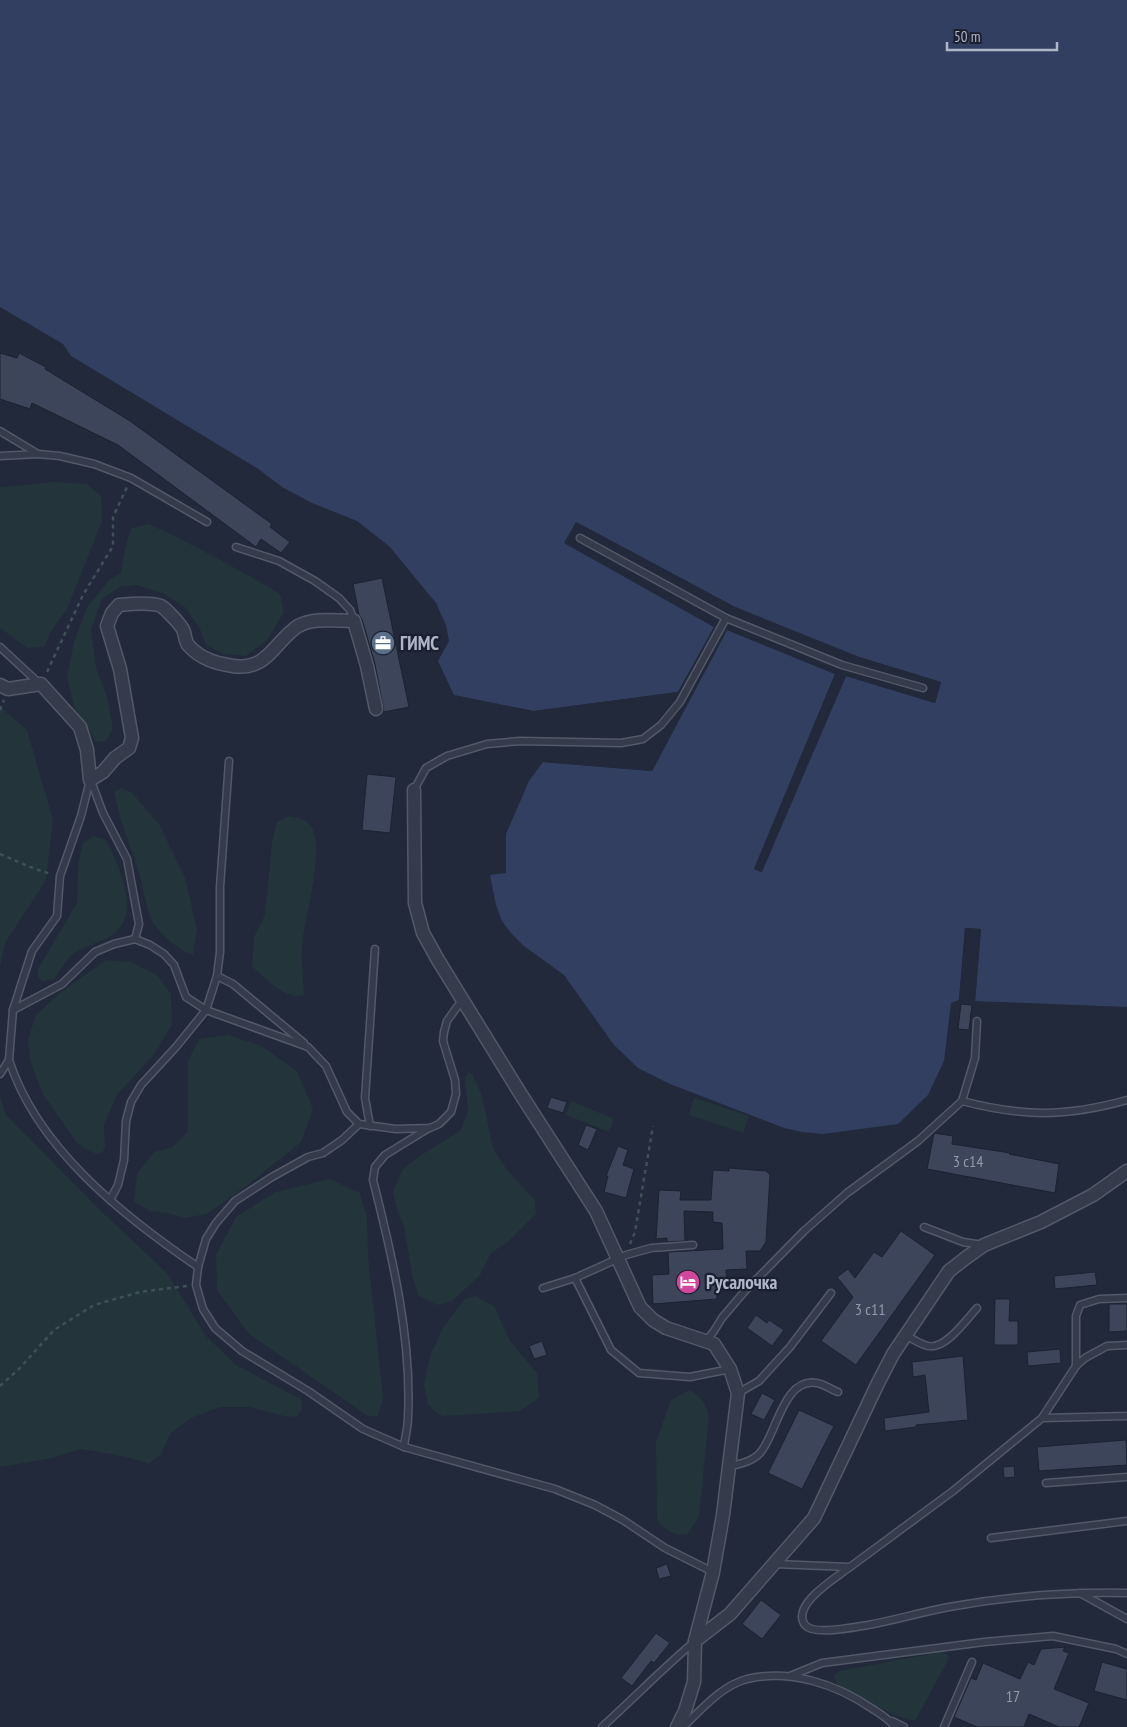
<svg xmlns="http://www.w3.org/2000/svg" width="1127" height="1727" font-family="'PT Sans Narrow',sans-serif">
<rect width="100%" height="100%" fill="#21293a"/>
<g fill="#23353b">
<path d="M 52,482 L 87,484 L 101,496 L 102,521 L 67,609 L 51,631 L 44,647 L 27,648 L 0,628 L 0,486 L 5,487 Z"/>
<path d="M 149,524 C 194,545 237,568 280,594 L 284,612 L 268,639 L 246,656 L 224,654 L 207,646 L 199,627 L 185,607 L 164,594 L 137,585 L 119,587 L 102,599 L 91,630 L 96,668 L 107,696 L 113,729 L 105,742 L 95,741 L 90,731 L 75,710 L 67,677 L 74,642 L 87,607 L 110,579 L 121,573 C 124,557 125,542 132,528 Z"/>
<path d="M 0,707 L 27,730 L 53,820 L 46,880 L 5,943 L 0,967 Z"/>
<path d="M 122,788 L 131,792 L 159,824 L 185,878 L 197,929 L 193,955 C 175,948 153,930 148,910 C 144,897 142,882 138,869 C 129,843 119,818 114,791 Z"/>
<path d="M 290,816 C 298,818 305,819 310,825 C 327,845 304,919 302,946 C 301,962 303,979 304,995 C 285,1001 266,978 252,967 L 254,937 L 265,915 L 272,843 L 277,822 Z"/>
<path d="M 94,836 L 106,840 C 118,863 141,913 115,933 C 104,942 76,948 68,959 C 63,965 59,972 55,978 L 43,982 L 38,977 L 38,969 L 77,903 L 78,865 L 83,843 Z"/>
<path d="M 106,960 L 131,962 L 157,975 L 171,994 L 172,1024 L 155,1053 L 117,1095 L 104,1124 L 105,1147 L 103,1152 L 97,1154 L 89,1151 L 77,1143 L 43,1094 L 30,1061 L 28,1039 L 36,1015 L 60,993 Z"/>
<path d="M 228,1035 L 261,1046 L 297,1071 L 313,1109 L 301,1142 L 253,1181 L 207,1214 L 184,1218 L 168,1213 L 149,1211 L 134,1201 L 137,1174 L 154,1152 L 173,1147 L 188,1131 L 188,1061 L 199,1039 Z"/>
<path d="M 468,1073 L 472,1074 L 482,1095 L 493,1149 L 508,1171 L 535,1200 L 536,1214 L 509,1241 L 491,1253 L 480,1275 L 451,1302 L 437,1305 L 419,1296 L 413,1280 L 404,1226 L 397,1210 L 393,1191 L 403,1169 L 420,1156 L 461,1130 L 468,1111 L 465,1078 Z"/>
<path d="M 0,1095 L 6,1115 L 101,1211 L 167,1273 L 206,1336 L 236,1365 L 301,1399 L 302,1409 L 297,1417 L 284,1416 L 249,1407 L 220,1407 L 191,1418 L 171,1433 L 160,1456 L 149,1463 L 112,1454 L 81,1449 L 47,1459 L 0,1467 Z"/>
<path d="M 694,1098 L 749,1116 L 743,1133 L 689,1115 Z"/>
<path d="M 571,1101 L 614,1119 L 609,1132 L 566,1115 Z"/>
<path d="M 330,1179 L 360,1193 L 367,1218 L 368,1256 L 383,1398 L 378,1416 L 368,1416 L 249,1334 L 217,1290 L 216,1255 L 236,1217 L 275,1192 Z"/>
<path d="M 476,1296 L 494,1306 L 510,1341 L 537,1373 L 539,1398 L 520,1411 L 443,1416 L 437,1413 L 428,1405 L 424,1385 L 430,1356 L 444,1326 L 465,1299 Z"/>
<path d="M 690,1390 C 702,1398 706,1403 709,1417 L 699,1516 L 687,1535 C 672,1534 666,1532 657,1520 L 656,1442 L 671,1400 Z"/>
<path d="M 942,1652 L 948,1655 L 949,1658 L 915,1721 L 894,1715 L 837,1685 L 834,1676 L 839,1671 Z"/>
</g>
<path fill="#323f60" d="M 0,0 L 1127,0 L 1127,1007 L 975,1001 L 981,929 L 965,928 L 959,1000 L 951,1003 L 944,1061 L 928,1095 L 898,1124 L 823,1134 L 802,1132 L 784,1128 L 670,1084 L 638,1068 L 614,1045 L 564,975 L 524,946 L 511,933 L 502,921 L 496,905 L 490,875 L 506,873 L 506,834 L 529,781 L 543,762 L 652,771 L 727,630 L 835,674 L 754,869 L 761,872 L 846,676 L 935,703 L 941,682 L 859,657 L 735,607 L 576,522 L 565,543 L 714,627 L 678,692 L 534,711 L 454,695 L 438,661 L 449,641 L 446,625 L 436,603 L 389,546 L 357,521 L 312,503 L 282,487 L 257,468 L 71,356 L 63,344 L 0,307 Z"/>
<g fill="#21293a">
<path d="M 576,522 L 735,607 L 859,657 L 941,682 L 935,703 L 846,676 L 762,872 L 754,869 L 835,674 L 727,630 L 652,771 L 543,762 L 543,760 L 651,768 L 726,627 L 836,672 L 838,675 L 757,868 L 760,869 L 844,674 L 846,674 L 933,700 L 938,684 L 858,660 L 734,609 L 577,525 L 568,542 L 715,624 L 716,627 L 679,695 L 534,713 L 534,711 L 678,692 L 714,627 L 564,543 Z"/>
<path d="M 965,928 L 981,929 L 975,1001 L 973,1001 L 978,931 L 967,931 L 962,1001 L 959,1000 Z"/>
</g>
<g fill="#3d455a" stroke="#1c2231">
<path d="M 0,353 L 17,358 L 19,353 L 46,367 L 45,369 L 130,421 L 272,524 L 270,527 L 290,542 L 281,553 L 261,539 L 256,547 L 118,445 L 32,403 L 30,409 L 0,399 Z"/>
<path d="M 382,578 L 409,707 L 384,712 L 375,664 L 362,619 L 359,615 L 353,584 Z"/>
<path d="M 367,774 L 396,777 L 390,833 L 362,830 Z"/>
<path d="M 961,1004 L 972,1005 L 969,1030 L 958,1029 Z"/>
<path d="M 551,1097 L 567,1102 L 563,1113 L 547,1108 Z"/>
<path d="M 586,1125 L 597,1129 L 588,1150 L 578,1145 Z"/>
<path d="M 934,1133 L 953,1136 L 952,1144 L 1010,1153 L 1009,1154 L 1059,1164 L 1055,1193 L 927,1169 Z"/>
<path d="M 618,1146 L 628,1150 L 623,1165 L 634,1169 L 626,1198 L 604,1192 L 608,1176 L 606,1176 Z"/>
<path d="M 729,1168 L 766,1171 L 770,1175 L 766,1242 L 760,1251 L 746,1251 L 747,1269 L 726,1270 L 727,1287 L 717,1288 L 717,1299 L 653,1304 L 652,1275 L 669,1274 L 668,1252 L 723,1249 L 722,1223 L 713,1222 L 713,1212 L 684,1211 L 685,1241 L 667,1242 L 667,1238 L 656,1239 L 659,1190 L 681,1191 L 680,1200 L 711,1200 L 713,1170 L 729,1171 Z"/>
<path d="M 901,1231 L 935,1255 L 856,1365 L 821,1341 L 853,1297 L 837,1277 L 848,1269 L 855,1278 L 874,1252 L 882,1257 Z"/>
<path d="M 1095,1272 L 1097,1285 L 1055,1289 L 1054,1276 Z"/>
<path d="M 995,1299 L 1010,1299 L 1009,1321 L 1018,1321 L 1018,1345 L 994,1345 Z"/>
<path d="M 1109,1304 L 1127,1304 L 1127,1331 L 1109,1332 Z"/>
<path d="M 756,1315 L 767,1323 L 769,1320 L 784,1330 L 772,1346 L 747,1328 Z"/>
<path d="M 542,1341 L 547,1355 L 534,1359 L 529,1346 Z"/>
<path d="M 1060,1349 L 1061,1363 L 1028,1366 L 1027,1352 Z"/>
<path d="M 963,1356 L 968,1420 L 916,1425 L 916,1427 L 885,1431 L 884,1418 L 929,1412 L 925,1375 L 913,1377 L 912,1362 Z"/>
<path d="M 762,1393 L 775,1400 L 764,1420 L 751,1414 Z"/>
<path d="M 799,1410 L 834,1426 L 802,1489 L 768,1473 Z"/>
<path d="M 1126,1440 L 1127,1465 L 1039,1471 L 1037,1447 Z"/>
<path d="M 1014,1466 L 1015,1477 L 1004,1478 L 1003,1467 Z"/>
<path d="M 667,1564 L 671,1576 L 659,1579 L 656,1568 Z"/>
<path d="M 761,1600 L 781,1615 L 762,1639 L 742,1624 Z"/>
<path d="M 656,1633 L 670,1643 L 654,1663 L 651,1661 L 632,1686 L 621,1678 Z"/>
<path d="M 1065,1647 L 1063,1651 L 1069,1653 L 1054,1689 L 1089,1703 L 1079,1727 L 1059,1727 L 1029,1714 L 1024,1727 L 977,1727 L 954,1717 L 971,1678 L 976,1680 L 983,1663 L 1020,1679 L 1028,1662 L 1034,1665 L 1041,1649 Z"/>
<path d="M 1102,1662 L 1127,1669 L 1127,1700 L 1094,1691 Z"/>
</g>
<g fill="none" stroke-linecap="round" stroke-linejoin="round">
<g stroke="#525968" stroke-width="9">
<g id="lane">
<path d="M 0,431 L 38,454"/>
<path d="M 0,456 L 38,454 L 60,456 L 94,464 L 131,478 L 207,522"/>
<path d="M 580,538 L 726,618 L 842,665 L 923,688"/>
<path d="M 236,547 L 279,561 L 315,581 L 339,598 L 350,610 L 354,621"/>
<path d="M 0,647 L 40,684"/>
<path d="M 229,761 L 220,887 L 220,952 L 217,976 L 206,1010 L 308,1047 L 326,1066 L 347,1112 L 359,1124 L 396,1129 L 430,1128 L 439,1124 L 451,1112 L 456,1094 L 455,1080 L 443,1041 L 444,1032 L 447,1021 L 462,1000"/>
<path d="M 91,781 L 103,813 L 127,859 L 139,924 L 135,939"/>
<path d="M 414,790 L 426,768 L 447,756 L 487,744 L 520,741 L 621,743 L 643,739 L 661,725 L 680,702 L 726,618"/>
<path d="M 217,976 L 233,984 L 304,1043"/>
<path d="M 13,1010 L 62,984 L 95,952 L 114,944 L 135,939 L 150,945 L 164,954 L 174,965 L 186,997 L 206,1010 L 176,1047 L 141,1085 L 131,1102 L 126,1121 L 124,1160 L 118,1185 L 110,1200"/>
<path d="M 9,1060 C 37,1148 123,1216 198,1267"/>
<path d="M 0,1074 L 9,1060 L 13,1010 L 32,951 L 57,916 L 60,876 L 81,816 L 90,780"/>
<path d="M 962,1101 C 1023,1117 1066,1117 1127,1100"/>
<path d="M 359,1124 L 342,1140 L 323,1153 L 308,1157 L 272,1177 L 235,1201 L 216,1223 L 206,1239 L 198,1267 L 196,1285 L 203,1309 L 215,1328 L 242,1351 L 308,1391 L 363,1429 L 404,1447 L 555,1489 L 595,1505 L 623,1520 L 665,1548 L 713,1572"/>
<path d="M 370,1126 L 365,1098 L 375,949"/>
<path d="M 924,1227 L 963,1242 L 983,1245"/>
<path d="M 575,1278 L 611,1350 L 639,1373 L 690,1377 L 730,1369"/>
<path d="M 543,1288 L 575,1278 L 626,1255 L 651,1248 L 693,1245"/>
<path d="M 906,1335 C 912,1339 920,1344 928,1346 C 945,1350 966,1320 977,1308"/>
<path d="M 707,1340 L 714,1331 L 722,1318 L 744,1292 L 804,1231 L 847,1193 L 918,1141 L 962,1101 L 975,1058 L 977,1021"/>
<path d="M 1076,1366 L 1076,1316 L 1080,1305 L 1099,1299 L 1127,1298"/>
<path d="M 738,1393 L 759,1381 L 790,1347 L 831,1293"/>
<path d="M 1042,1418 L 1127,1416"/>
<path d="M 404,1447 C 405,1437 408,1427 408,1417 C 412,1339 392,1255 373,1180 L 375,1167 L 385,1155 L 429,1128"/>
<path d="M 728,1467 C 738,1464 752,1462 760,1453 C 777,1434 783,1377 817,1383 C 824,1384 832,1390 838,1392"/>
<path d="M 1046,1483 L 1127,1477"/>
<path d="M 991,1538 L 1127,1521"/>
<path d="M 774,1564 L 850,1567 L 953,1491 L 1042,1418 L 1076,1366 L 1085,1358 L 1107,1346 L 1127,1345"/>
<path d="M 850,1567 C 837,1577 790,1605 805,1625 C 814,1636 855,1627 868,1625 C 895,1620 922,1612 949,1607 C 1008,1596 1067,1592 1127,1593"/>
<path d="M 1080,1593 L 1127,1619"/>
<path d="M 790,1676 L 822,1663 L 984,1642 L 1053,1636 L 1116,1649 L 1127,1654"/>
<path d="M 892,1721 L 904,1727"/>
<path d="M 602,1727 C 633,1699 662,1669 694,1642"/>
<path d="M 683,1727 C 702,1709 721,1686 747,1679 C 790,1669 836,1684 871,1708 C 880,1714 888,1718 895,1727"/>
<path d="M 944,1727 L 972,1662"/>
</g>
</g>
<g stroke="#525968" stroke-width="15">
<g id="street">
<path d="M 0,685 L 8,689 L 41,684 L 80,727 L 87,750 L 90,780 L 103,772 L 115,758 L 129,748 L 132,738 L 120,669 L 107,626 L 112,613 L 119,605 C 129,604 152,602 161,606 C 166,609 179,623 182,628 C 186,633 184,641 189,646 C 201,659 215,663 233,666 C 268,671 274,642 298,626 C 313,617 338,621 354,621 L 367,666 L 376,709"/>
<path d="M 414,790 L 415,903 L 423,933 L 438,960 L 520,1093 L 596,1211 L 640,1307 L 653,1320 L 666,1328 L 714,1344 L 730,1369 L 738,1393 L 723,1515 L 713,1572 L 695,1641 L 694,1682 L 685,1711 L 677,1727"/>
<path d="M 695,1641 L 730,1614 L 814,1518 L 878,1383 L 893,1354 L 949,1271 L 967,1257 L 984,1245 L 1041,1222 L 1093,1195 L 1127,1171"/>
</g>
</g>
<g stroke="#3e5156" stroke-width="2.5" stroke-dasharray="4 4" stroke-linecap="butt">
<path d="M 47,672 L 83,595 L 113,546 L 113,517 L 127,487"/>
<path d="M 0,710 L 4,700"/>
<path d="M 0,854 L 35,869 L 51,874"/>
<path d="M 630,1244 L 635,1232 L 653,1126"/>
<path d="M 0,1386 L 19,1369 L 54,1330 L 94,1305 L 140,1292 L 187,1286"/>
</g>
<use href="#lane" stroke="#353b4b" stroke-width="6"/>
<use href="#street" stroke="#353b4b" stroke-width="12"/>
</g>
<defs>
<g id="office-disc" transform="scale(1.25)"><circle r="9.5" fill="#5c6f8a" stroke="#1a202f"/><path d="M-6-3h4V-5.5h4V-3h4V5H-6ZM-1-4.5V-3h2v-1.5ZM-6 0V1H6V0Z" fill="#fff"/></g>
<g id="hotel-disc" transform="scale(1.25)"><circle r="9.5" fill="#d1479c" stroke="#1a202f"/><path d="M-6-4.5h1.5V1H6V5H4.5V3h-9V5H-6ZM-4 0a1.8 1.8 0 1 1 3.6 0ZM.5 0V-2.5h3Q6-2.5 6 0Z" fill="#fff"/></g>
</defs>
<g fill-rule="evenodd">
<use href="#office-disc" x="383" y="643"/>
<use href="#hotel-disc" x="688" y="1282"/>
</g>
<g text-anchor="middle" stroke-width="4.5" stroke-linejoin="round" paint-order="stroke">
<g font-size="16" fill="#929aac">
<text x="968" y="1167">3 с14</text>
<text x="870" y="1315">3 с11</text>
<text x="1013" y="1702">17</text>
</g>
<g font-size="19" font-weight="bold" fill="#afb6c7" stroke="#1a202f" text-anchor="start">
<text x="400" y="650">ГИМС</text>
<text x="706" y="1289">Русалочка</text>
</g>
</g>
<path d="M947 42v8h110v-8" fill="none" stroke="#afb6c7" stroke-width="2.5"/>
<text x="954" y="42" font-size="15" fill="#afb6c7" stroke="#1a202f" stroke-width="4" paint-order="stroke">50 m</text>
</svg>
